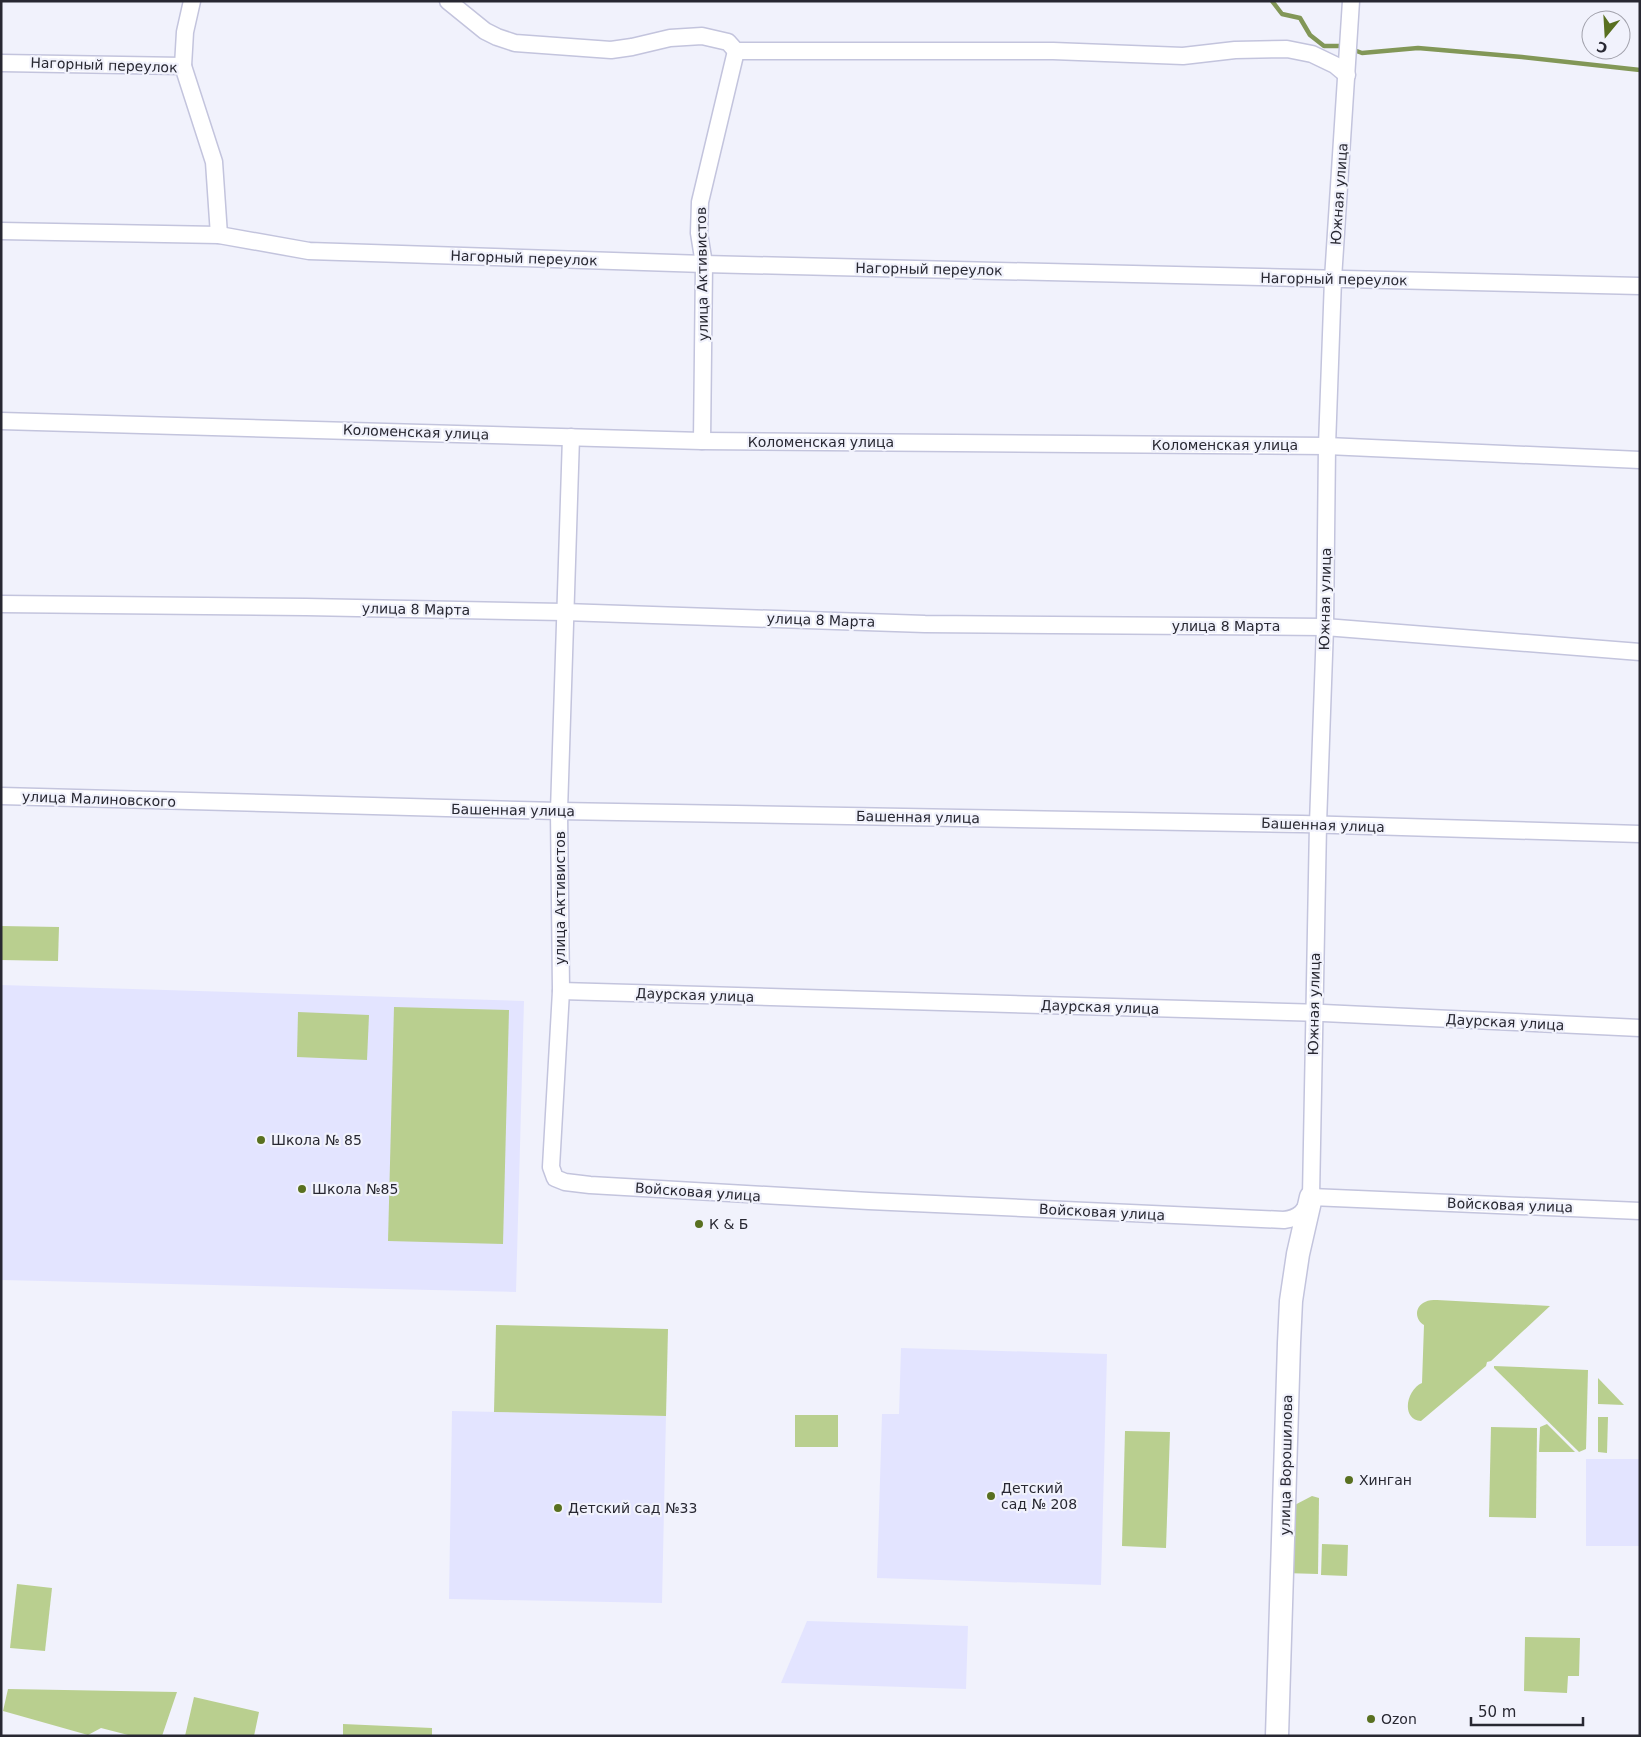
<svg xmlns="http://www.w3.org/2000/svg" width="1641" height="1737" font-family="'DejaVu Sans',sans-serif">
<rect width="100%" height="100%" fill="#f1f2fc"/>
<g fill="#e3e4ff">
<path d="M 1,985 L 524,1001 L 516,1292 L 1,1280 Z"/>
<path d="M 901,1348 L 1107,1354 L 1101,1585 L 877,1578 L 882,1414 L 899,1414 Z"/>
<path d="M 452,1411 L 666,1416 L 662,1603 L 449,1599 Z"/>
<rect x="1586" y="1459" width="54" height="87"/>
<path d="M 807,1621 L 968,1626 L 966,1689 L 781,1683 Z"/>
</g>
<g fill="#b9cf8f">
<path d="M 1,926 L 59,927 L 58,961 L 1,960 Z"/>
<path d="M 394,1007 L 509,1010 L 503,1244 L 388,1241 Z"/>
<path d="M 298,1012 L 369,1015 L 367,1060 L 297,1057 Z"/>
<path d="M 1437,1300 L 1550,1306 L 1491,1361 L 1487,1362 L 1486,1366 L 1421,1421 C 1400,1419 1407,1389 1422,1383 L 1424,1325 C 1415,1320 1414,1307 1425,1302 C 1429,1300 1432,1300 1437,1300 Z"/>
<path d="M 496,1325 L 668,1329 L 666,1416 L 494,1412 Z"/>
<path d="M 1494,1366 L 1588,1370 L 1586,1449 L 1579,1452 L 1494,1368 Z"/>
<path d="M 1598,1378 L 1624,1405 L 1598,1404 Z"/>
<rect x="795" y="1415" width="43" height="32"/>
<path d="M 1598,1417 L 1608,1417 L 1607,1453 L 1598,1452 Z"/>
<path d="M 1547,1424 L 1575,1452 L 1539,1452 L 1540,1427 Z"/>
<path d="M 1491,1427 L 1537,1428 L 1536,1518 L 1489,1517 Z"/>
<path d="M 1125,1431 L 1170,1432 L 1166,1548 L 1122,1546 Z"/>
<path d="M 1312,1496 L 1319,1498 L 1318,1574 L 1284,1573 L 1287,1509 Z"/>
<path d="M 1322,1544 L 1348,1545 L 1347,1576 L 1321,1575 Z"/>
<path d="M 17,1584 L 52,1588 L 45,1651 L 10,1648 Z"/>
<path d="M 1525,1637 L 1580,1638 L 1579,1676 L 1568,1676 L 1567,1693 L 1524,1691 Z"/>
<path d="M 8,1689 L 177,1692 L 162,1736 L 132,1736 L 101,1728 L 88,1735 L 3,1711 Z"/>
<path d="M 194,1697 L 259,1712 L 254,1736 L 185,1736 Z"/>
<path d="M 343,1724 L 432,1728 L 432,1736 L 343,1736 Z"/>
</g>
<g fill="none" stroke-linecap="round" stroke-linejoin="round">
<path stroke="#829757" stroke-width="4.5" d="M 1272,1 L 1282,14 L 1300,18 L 1310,35 L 1324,46 L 1343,46 L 1362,53 L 1418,48 L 1522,57 L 1640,70"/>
<g stroke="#c3c4dd" stroke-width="19">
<g id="street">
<path d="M 448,1 L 485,31 L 497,37 L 515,43 L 611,50 L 632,47 L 670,38 L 702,36 L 728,42 L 736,51 L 1053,51 L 1183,56 L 1235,50 L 1287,49 L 1312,54 L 1335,65 L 1347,75"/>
<path d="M 1,63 L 183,66 L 214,162 L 219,235"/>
<path d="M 183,66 L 185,32 L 192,1"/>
<path d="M 1,231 L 219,235 L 309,251 L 704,264 L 1640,286"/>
<path d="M 1,421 L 702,441 L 1327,446 L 1640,460"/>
<path d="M 571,437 L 559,811 L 561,991 L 551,1167 L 555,1178 L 565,1182 L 590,1185 L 869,1201 L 1284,1220 C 1300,1218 1305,1211 1311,1197 L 1640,1211"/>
<path d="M 702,441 L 704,264 L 699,233 L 700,202 L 736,51"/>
<path d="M 1,604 L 306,607 L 564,612 L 925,624 L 1325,627 L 1640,652"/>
<path d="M 1,796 L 559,811 L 1302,824 L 1640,834"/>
<path d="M 561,991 L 1323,1013 L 1640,1028"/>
<path d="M 1311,1197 L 1318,824 L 1325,627 L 1327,446 L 1333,279 L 1351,1"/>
</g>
</g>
<g stroke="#c3c4dd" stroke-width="25">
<path id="secondary" d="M 1277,1736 L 1289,1343 L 1291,1301 L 1298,1254 L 1311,1197"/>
</g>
<use href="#street" stroke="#fff" stroke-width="16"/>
<use href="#secondary" stroke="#fff" stroke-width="22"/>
</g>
<g fill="#597020" stroke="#f1f2fc" stroke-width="2">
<circle cx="261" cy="1140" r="5"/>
<circle cx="302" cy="1189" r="5"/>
<circle cx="699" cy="1224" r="5"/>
<circle cx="1349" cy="1480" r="5"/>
<circle cx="991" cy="1496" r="5"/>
<circle cx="558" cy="1508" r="5"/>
<circle cx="1371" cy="1719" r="5"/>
</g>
<g text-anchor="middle" stroke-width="4.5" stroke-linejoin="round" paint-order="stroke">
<g font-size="14" fill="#282832" stroke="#f1f2fc">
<text transform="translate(104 65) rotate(2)" y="5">Нагорный переулок</text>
<text transform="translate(1339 194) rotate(-86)" y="5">Южная улица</text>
<text transform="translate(524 258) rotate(2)" y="5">Нагорный переулок</text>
<text transform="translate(929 269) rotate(1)" y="5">Нагорный переулок</text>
<text transform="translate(702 274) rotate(-91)" y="5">улица Активистов</text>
<text transform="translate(1334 279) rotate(1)" y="5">Нагорный переулок</text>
<text transform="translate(416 432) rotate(2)" y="5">Коломенская улица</text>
<text x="821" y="447">Коломенская улица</text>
<text x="1225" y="450">Коломенская улица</text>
<text transform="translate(1325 599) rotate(-89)" y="5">Южная улица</text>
<text transform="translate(416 609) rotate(1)" y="5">улица 8 Марта</text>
<text transform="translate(821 620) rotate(2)" y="5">улица 8 Марта</text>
<text x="1226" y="631">улица 8 Марта</text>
<text transform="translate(99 799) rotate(2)" y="5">улица Малиновского</text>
<text transform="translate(513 810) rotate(1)" y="5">Башенная улица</text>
<text transform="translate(918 817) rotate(1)" y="5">Башенная улица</text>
<text transform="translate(1323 825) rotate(2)" y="5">Башенная улица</text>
<text transform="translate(560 898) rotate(-90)" y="5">улица Активистов</text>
<text transform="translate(695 995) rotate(2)" y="5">Даурская улица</text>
<text transform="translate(1314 1004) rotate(-89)" y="5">Южная улица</text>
<text transform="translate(1100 1007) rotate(2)" y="5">Даурская улица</text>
<text transform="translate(1505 1022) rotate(3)" y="5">Даурская улица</text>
<text transform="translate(698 1192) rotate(4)" y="5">Войсковая улица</text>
<text transform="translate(1510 1205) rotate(2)" y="5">Войсковая улица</text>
<text transform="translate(1102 1212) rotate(3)" y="5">Войсковая улица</text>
<text transform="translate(1286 1465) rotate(-89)" y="5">улица Ворошилова</text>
</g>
<g font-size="14" fill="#282832" stroke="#f1f2fc" text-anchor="start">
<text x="271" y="1145">Школа № 85</text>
<text x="312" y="1194">Школа №85</text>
<text x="709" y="1229">К &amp; Б</text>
<text x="1359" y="1485">Хинган</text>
<text x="1001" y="1493">Детский<tspan x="1001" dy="16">сад № 208</tspan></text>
<text x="568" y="1513">Детский сад №33</text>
<text x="1381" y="1724">Ozon</text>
</g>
</g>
<rect width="1641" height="1737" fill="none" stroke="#282832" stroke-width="5"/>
<g transform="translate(1606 35) rotate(198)"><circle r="24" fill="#f1f2fc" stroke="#a1a1ab"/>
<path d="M0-4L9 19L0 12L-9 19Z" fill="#597020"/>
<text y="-8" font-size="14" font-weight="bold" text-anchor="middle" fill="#282832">С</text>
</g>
<path d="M1471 1717v8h112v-8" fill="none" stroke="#282832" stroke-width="2.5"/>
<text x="1478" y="1717" font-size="15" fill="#282832" stroke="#f1f2fc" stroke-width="4" paint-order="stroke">50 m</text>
</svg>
